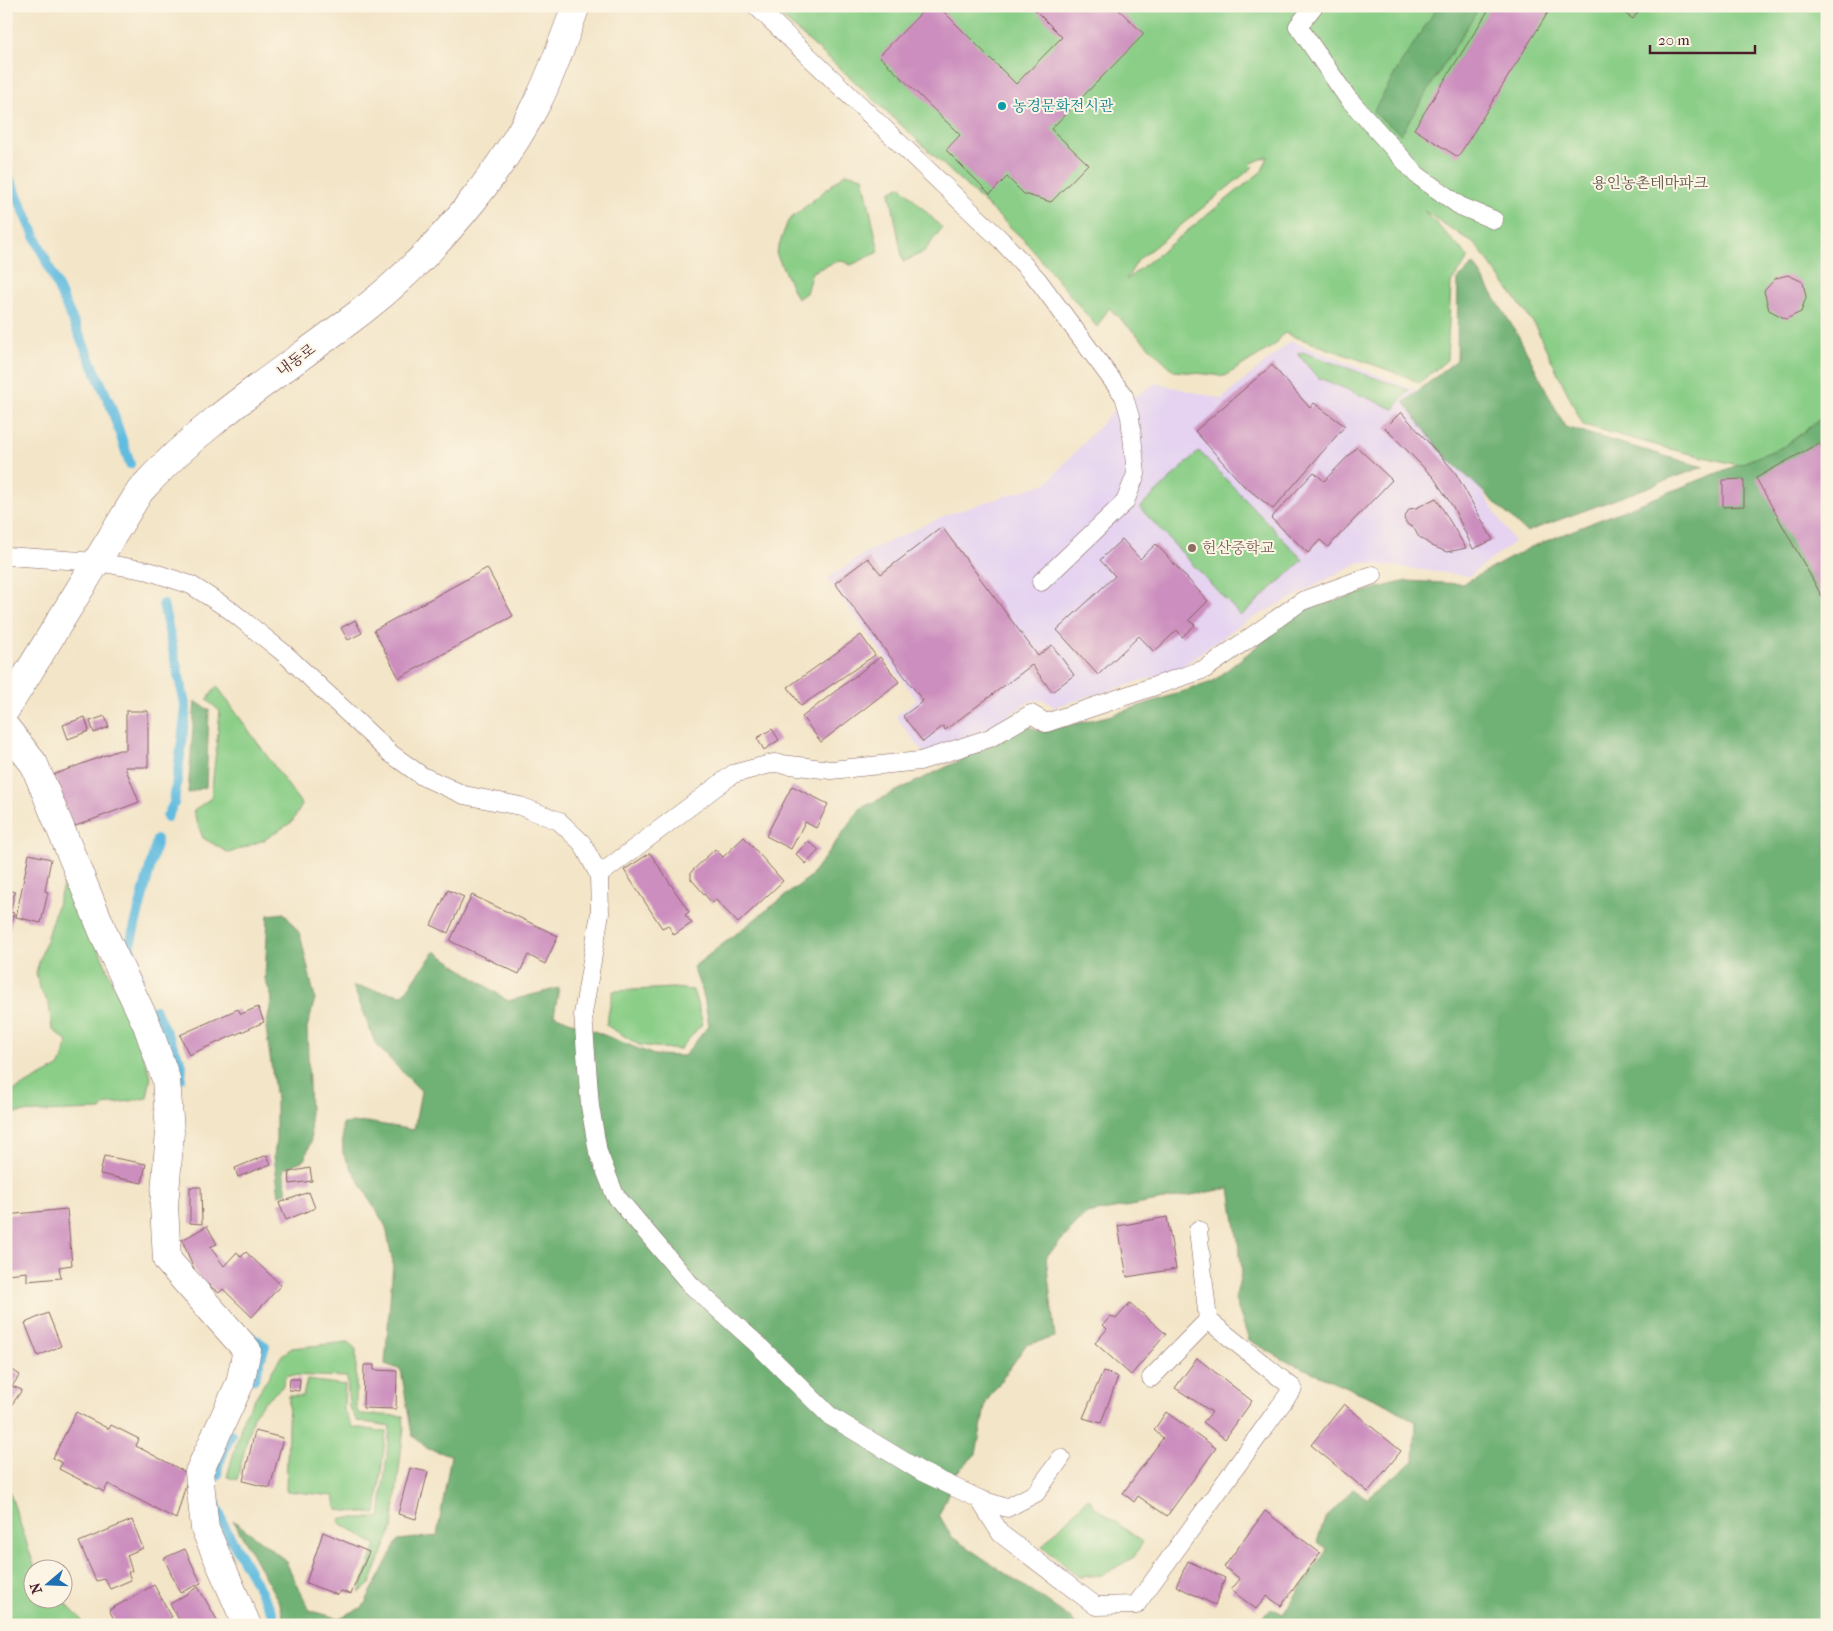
<svg xmlns="http://www.w3.org/2000/svg" width="1833" height="1631" font-family="'IM FELL French Canon','Noto Serif KR',serif">
<rect width="100%" height="100%" fill="#fcf5e5"/>
<filter id="ink" filterUnits="userSpaceOnUse"><feTurbulence type="fractalNoise" baseFrequency=".02" numOctaves="2"/><feDisplacementMap in="SourceGraphic" scale="10" xChannelSelector="R" yChannelSelector="G"/><feConvolveMatrix kernelMatrix="1 2 1 2 8 2 1 2 1" color-interpolation-filters="sRGB"/></filter>
<filter id="wash" filterUnits="userSpaceOnUse"><feTurbulence type="fractalNoise" baseFrequency=".0096" numOctaves="4" result="noise"/><feDisplacementMap in="SourceGraphic" scale="20" xChannelSelector="R" yChannelSelector="G"/><feGaussianBlur stdDeviation="1.12" result="paint"/><feColorMatrix in="noise" values="0 0 0 0 0 0 0 0 0 0 0 0 0 0 0 0 0 1.4 0 .05"/><feComposite in="paint" operator="in"/></filter>
<g filter="url(#wash)">
<rect width="100%" height="100%" fill="#f3e5c8"/>
<path fill="#e5d3f1" d="M 1291,341 L 1417,390 L 1514,542 L 1469,576 L 1360,562 L 1240,625 L 1177,670 L 1054,707 L 1045,700 L 1030,701 L 991,727 L 925,754 L 896,716 L 917,700 L 827,579 L 865,553 L 946,515 L 1047,483 L 1114,410 L 1156,383 L 1222,399 Z"/>
<g fill="#8ace87" stroke="#6a7659" fill-rule="evenodd">
<path d="M 769,6 L 1827,6 L 1827,414 L 1785,446 L 1738,465 L 1670,449 L 1583,425 L 1534,324 L 1476,245 L 1424,211 L 1469,257 L 1451,283 L 1447,360 L 1419,383 L 1405,376 L 1284,333 L 1275,345 L 1225,376 L 1174,371 L 1109,308 L 1097,327 L 1024,240 L 853,80 ZM 1268,156 L 1262,171 L 1126,280 L 1138,260 L 1253,167 L 1250,164 Z"/>
<path d="M 846,173 L 863,177 L 879,252 L 851,265 L 840,260 L 812,272 L 806,293 L 797,299 L 776,253 L 788,221 Z"/>
<path d="M 901,186 L 942,228 L 924,252 L 903,262 L 890,192 Z"/>
<path d="M 1302,352 L 1409,390 L 1394,409 L 1317,377 L 1297,353 Z"/>
<path d="M 1199,451 L 1303,560 L 1241,616 L 1140,508 Z"/>
<path d="M 217,686 L 302,805 L 292,822 L 264,840 L 229,853 L 203,838 L 193,811 L 211,798 L 220,711 L 207,700 Z"/>
<path d="M 67,873 L 143,1055 L 151,1076 L 147,1098 L 105,1105 L 101,1110 L 9,1113 L 6,1110 L 6,1095 L 60,1066 L 68,1042 L 52,1029 L 49,1004 L 39,988 L 36,972 Z"/>
<path d="M 673,988 L 693,990 L 703,1023 L 679,1050 L 639,1045 L 606,1025 L 613,991 Z"/>
<path d="M 348,1342 L 356,1349 L 356,1408 L 359,1414 L 403,1416 L 404,1427 L 392,1530 L 370,1584 L 359,1593 L 376,1545 L 339,1522 L 341,1518 L 380,1518 L 390,1426 L 357,1421 L 349,1407 L 347,1377 L 286,1375 L 282,1387 L 264,1402 L 253,1416 L 237,1480 L 227,1477 L 244,1416 L 282,1355 L 292,1348 Z"/>
<path d="M 307,1380 L 345,1385 L 344,1411 L 353,1427 L 386,1432 L 376,1514 L 337,1510 L 334,1496 L 286,1491 L 289,1396 L 303,1396 Z"/>
<path d="M 6,1481 L 35,1568 L 32,1568 L 32,1598 L 61,1599 L 80,1618 L 83,1625 L 6,1625 Z"/>
<path d="M 1088,1498 L 1095,1507 L 1143,1542 L 1134,1557 L 1103,1575 L 1079,1577 L 1042,1546 Z"/>
</g>
<g fill="#6fb174" stroke="#5c6850">
<path d="M 1438,6 L 1480,6 L 1401,134 L 1373,112 L 1400,65 Z"/>
<path d="M 1474,264 L 1519,337 L 1565,427 L 1703,467 L 1526,532 L 1441,452 L 1404,402 L 1457,360 L 1458,279 Z"/>
<path d="M 1827,414 L 1827,1625 L 1255,1625 L 1272,1608 L 1283,1614 L 1327,1550 L 1317,1541 L 1325,1519 L 1353,1489 L 1367,1498 L 1414,1461 L 1416,1422 L 1388,1405 L 1284,1360 L 1249,1340 L 1235,1300 L 1242,1269 L 1230,1188 L 1086,1214 L 1046,1257 L 1055,1337 L 1026,1345 L 986,1402 L 976,1454 L 957,1472 L 939,1515 L 952,1537 L 1069,1617 L 1076,1625 L 285,1625 L 280,1604 L 233,1520 L 285,1560 L 310,1611 L 339,1618 L 363,1607 L 398,1540 L 437,1536 L 451,1455 L 428,1449 L 412,1435 L 401,1370 L 385,1364 L 393,1263 L 386,1227 L 343,1154 L 342,1124 L 367,1122 L 414,1130 L 421,1091 L 376,1045 L 353,986 L 403,995 L 435,951 L 508,1001 L 559,988 L 554,1015 L 654,1055 L 684,1056 L 709,1025 L 704,997 L 693,967 L 811,876 L 861,808 L 992,745 L 1028,726 L 1042,732 L 1112,715 L 1212,682 L 1301,611 L 1374,589 L 1407,581 L 1462,584 L 1531,547 L 1785,446 Z"/>
<path d="M 195,701 L 209,710 L 206,787 L 188,793 Z"/>
<path d="M 284,913 L 300,934 L 315,999 L 307,1028 L 311,1142 L 304,1160 L 283,1169 L 287,1193 L 279,1195 L 274,1156 L 276,1141 L 276,1099 L 266,1028 L 272,998 L 265,979 L 268,915 Z"/>
</g>
<g fill="none" stroke-linecap="round" stroke-linejoin="round">
<g stroke="#62bcdf" stroke-width="10">
<path d="M 6,171 L 110,404 L 130,464"/>
<path d="M 163,604 L 186,709 L 174,803 L 167,817"/>
<path d="M 139,977 L 133,965 L 130,945 L 157,840"/>
<path d="M 155,1010 L 182,1065 L 181,1078"/>
<path d="M 247,1335 L 265,1346 L 254,1379"/>
<path d="M 217,1475 L 218,1465 L 231,1434"/>
<path d="M 214,1499 L 224,1526 L 273,1614"/>
</g>
</g>
<g id="blocks">
<g fill="#cc8ebe">
<path d="M 928,6 L 938,6 L 1016,84 L 1062,37 L 1031,6 L 1115,6 L 1144,34 L 1051,129 L 1088,164 L 1051,202 L 1024,194 L 1007,177 L 990,194 L 946,150 L 960,135 L 879,56 Z"/>
<path d="M 1491,6 L 1552,6 L 1458,157 L 1414,129 Z"/>
<path d="M 1614,6 L 1642,6 L 1633,19 Z"/>
<path d="M 1788,275 L 1803,282 L 1806,297 L 1801,312 L 1786,319 L 1769,310 L 1764,291 L 1776,278 Z"/>
<path d="M 1272,365 L 1310,408 L 1314,403 L 1345,426 L 1273,509 L 1243,485 L 1195,431 Z"/>
<path d="M 1401,412 L 1455,472 L 1493,540 L 1473,549 L 1453,507 L 1434,478 L 1385,428 Z"/>
<path d="M 1819,443 L 1827,457 L 1827,599 L 1824,600 L 1756,478 Z"/>
<path d="M 1357,447 L 1392,480 L 1328,547 L 1320,540 L 1308,553 L 1271,518 L 1314,472 L 1324,481 Z"/>
<path d="M 1744,479 L 1744,506 L 1723,507 L 1723,480 Z"/>
<path d="M 1436,498 L 1466,548 L 1447,552 L 1432,546 L 1418,536 L 1414,528 L 1408,525 L 1404,519 L 1409,509 L 1416,508 Z"/>
<path d="M 942,527 L 1038,656 L 1052,645 L 1074,675 L 1052,692 L 1032,665 L 945,730 L 943,726 L 923,742 L 903,716 L 923,701 L 835,583 L 868,558 L 881,574 Z"/>
<path d="M 1122,539 L 1140,559 L 1156,544 L 1208,601 L 1189,620 L 1195,625 L 1182,637 L 1177,630 L 1154,652 L 1139,636 L 1098,675 L 1057,630 L 1115,576 L 1100,560 Z"/>
<path d="M 487,568 L 513,616 L 399,678 L 374,630 Z"/>
<path d="M 355,620 L 362,633 L 348,640 L 341,628 Z"/>
<path d="M 861,635 L 875,655 L 801,706 L 788,687 Z"/>
<path d="M 880,657 L 899,682 L 821,742 L 802,717 Z"/>
<path d="M 126,711 L 148,711 L 148,767 L 125,767 L 139,802 L 73,827 L 53,775 L 119,750 L 126,750 Z"/>
<path d="M 105,716 L 109,727 L 94,733 L 90,721 Z"/>
<path d="M 85,717 L 89,731 L 68,739 L 63,725 Z"/>
<path d="M 772,729 L 779,740 L 764,750 L 757,738 Z"/>
<path d="M 792,786 L 828,804 L 816,828 L 805,822 L 791,849 L 766,836 Z"/>
<path d="M 744,837 L 783,881 L 738,923 L 716,900 L 712,903 L 691,879 L 691,872 L 715,849 L 723,857 Z"/>
<path d="M 808,841 L 819,850 L 806,864 L 796,854 Z"/>
<path d="M 650,853 L 689,912 L 685,915 L 692,923 L 674,935 L 668,925 L 662,928 L 624,870 Z"/>
<path d="M 29,854 L 51,859 L 45,891 L 48,892 L 41,923 L 16,917 Z"/>
<path d="M 6,890 L 15,892 L 10,912 L 14,913 L 8,934 L 6,933 Z"/>
<path d="M 448,890 L 464,897 L 448,933 L 431,925 Z"/>
<path d="M 472,895 L 558,936 L 545,964 L 528,955 L 519,974 L 450,941 Z"/>
<path d="M 258,1007 L 264,1022 L 189,1055 L 180,1035 L 238,1009 L 241,1014 Z"/>
<path d="M 6,1022 L 13,1068 L 10,1082 L 6,1083 Z"/>
<path d="M 267,1155 L 271,1164 L 238,1177 L 235,1168 Z"/>
<path d="M 104,1156 L 146,1164 L 142,1183 L 100,1174 Z"/>
<path d="M 310,1168 L 312,1181 L 290,1184 L 289,1172 Z"/>
<path d="M 190,1187 L 201,1187 L 202,1224 L 190,1223 Z"/>
<path d="M 309,1192 L 315,1208 L 286,1220 L 279,1203 Z"/>
<path d="M 67,1209 L 72,1265 L 59,1267 L 61,1278 L 27,1281 L 27,1272 L 7,1274 L 6,1215 Z"/>
<path d="M 1167,1217 L 1176,1269 L 1127,1277 L 1118,1226 Z"/>
<path d="M 207,1226 L 217,1244 L 210,1247 L 224,1266 L 237,1252 L 241,1257 L 246,1252 L 281,1285 L 252,1317 L 223,1289 L 219,1293 L 197,1276 L 182,1240 Z"/>
<path d="M 1130,1303 L 1166,1334 L 1131,1375 L 1095,1343 L 1107,1329 L 1103,1325 L 1111,1316 L 1116,1319 Z"/>
<path d="M 48,1313 L 61,1346 L 38,1356 L 25,1323 Z"/>
<path d="M 1197,1358 L 1252,1401 L 1225,1439 L 1203,1422 L 1212,1412 L 1175,1388 Z"/>
<path d="M 364,1365 L 374,1365 L 374,1370 L 397,1371 L 396,1409 L 363,1408 Z"/>
<path d="M 6,1366 L 20,1375 L 12,1386 L 22,1390 L 6,1413 Z"/>
<path d="M 1103,1371 L 1118,1377 L 1101,1423 L 1083,1418 Z"/>
<path d="M 290,1379 L 300,1379 L 299,1391 L 289,1390 Z"/>
<path d="M 1344,1404 L 1401,1451 L 1368,1492 L 1311,1445 Z"/>
<path d="M 76,1412 L 109,1429 L 111,1425 L 139,1439 L 136,1446 L 189,1474 L 176,1519 L 108,1484 L 104,1492 L 59,1469 L 62,1463 L 53,1458 Z"/>
<path d="M 1166,1412 L 1216,1448 L 1167,1516 L 1138,1496 L 1134,1502 L 1123,1493 L 1163,1438 L 1154,1430 Z"/>
<path d="M 255,1431 L 283,1438 L 270,1488 L 243,1481 Z"/>
<path d="M 410,1468 L 428,1472 L 416,1519 L 398,1514 Z"/>
<path d="M 1265,1511 L 1320,1553 L 1281,1606 L 1267,1596 L 1256,1609 L 1231,1590 L 1240,1579 L 1224,1567 Z"/>
<path d="M 132,1520 L 143,1548 L 127,1555 L 132,1571 L 128,1572 L 131,1580 L 110,1589 L 105,1579 L 96,1581 L 79,1542 Z"/>
<path d="M 323,1532 L 369,1552 L 351,1594 L 341,1591 L 338,1595 L 306,1583 Z"/>
<path d="M 185,1549 L 201,1583 L 180,1593 L 164,1558 Z"/>
<path d="M 1188,1561 L 1225,1578 L 1215,1605 L 1176,1586 Z"/>
<path d="M 154,1585 L 172,1617 L 158,1625 L 117,1625 L 109,1610 Z"/>
<path d="M 198,1587 L 220,1625 L 182,1625 L 170,1604 Z"/>
</g>
</g>
</g>
<g filter="url(#ink)">
<use href="#blocks" fill-opacity="0" stroke="#856462" stroke-width="1"/>
<g fill="none" stroke-linecap="round" stroke-linejoin="round">
<g stroke="#856462" stroke-width="19">
<g id="service">
<path d="M 756,6 L 1001,240 L 1038,280 L 1124,396 L 1130,417 L 1136,474 L 1125,502 L 1041,582"/>
<path d="M 1314,6 L 1298,26 L 1347,97 L 1417,175 L 1460,206 L 1494,220"/>
<path d="M 6,556 L 97,562 L 149,571 L 191,585 L 230,610 L 285,654 L 390,753 L 422,776 L 464,795 L 520,806 L 559,821 L 582,843 L 599,875 L 600,913 L 583,1014 L 590,1106 L 598,1152 L 615,1195 L 691,1285 L 756,1343 L 830,1416 L 922,1472 L 979,1499 L 1001,1534 L 1096,1606 L 1136,1605 L 1293,1388 L 1208,1320 L 1198,1230"/>
<path d="M 599,875 L 733,774 L 774,763 L 831,770 L 920,761 L 990,738 L 1031,714 L 1046,723 L 1205,669 L 1302,601 L 1373,575"/>
<path d="M 1151,1378 L 1208,1320"/>
<path d="M 979,1499 L 1007,1508 L 1036,1493 L 1061,1458"/>
</g>
</g>
<g stroke="#856462" stroke-width="29">
<g id="minor">
<path d="M 6,709 L 140,491 C 204,419 287,369 362,311 C 432,257 498,178 538,101 C 553,71 564,38 576,6"/>
<path d="M 6,728 L 34,764 L 106,939 L 147,1025 L 166,1079 L 170,1132 L 164,1205 L 167,1260 L 247,1350 L 240,1383 L 199,1472 L 205,1529 L 247,1625"/>
</g>
</g>
<use href="#service" stroke="#fff" stroke-width="18"/>
<use href="#minor" stroke="#fff" stroke-width="28"/>
</g>
</g>
<circle fill="#0f9aa8" stroke="#fcf5e5" stroke-width="2" cx="1002" cy="106" r="5"/>
<circle fill="#8d6e63" stroke="#fcf5e5" stroke-width="2" cx="1192" cy="548" r="5"/>
<g text-anchor="middle" stroke-width="4" stroke-linejoin="round" paint-order="stroke">
<g font-size="15" fill="#0d838f" stroke="#fcf5e5" text-anchor="start">
<text x="1012" y="111">농경문화전시관</text>
</g>
<g font-size="15" fill="#5d5447" stroke="#fcf5e5">
<text x="1650" y="188">용인농촌테마파크</text>
</g>
<g font-size="15" fill="#4a1f2b" stroke="#fcf5e5">
<text transform="translate(296 360) rotate(-36)" y="5">내동로</text>
</g>
<g font-size="15" fill="#785e54" stroke="#fcf5e5" text-anchor="start">
<text x="1202" y="553">헌산중학교</text>
</g>
</g>
<rect width="1833" height="1631" fill="none" stroke="#fcf5e5" stroke-width="25"/>
<g transform="translate(48 1584) rotate(251)"><circle r="24" fill="#fcf5e5" stroke="#b59f9b"/>
<path d="M0-4L9 19L0 12L-9 19Z" fill="#1f6fb2"/>
<text y="-8" font-size="14" font-weight="bold" text-anchor="middle" fill="#4a1f2b">N</text>
</g>
<path d="M1650 45v8h105v-8" fill="none" stroke="#4a1f2b" stroke-width="2.5"/>
<text x="1658" y="45" font-size="15" fill="#4a1f2b" stroke="#fcf5e5" stroke-width="4" paint-order="stroke">20 m</text>
</svg>
